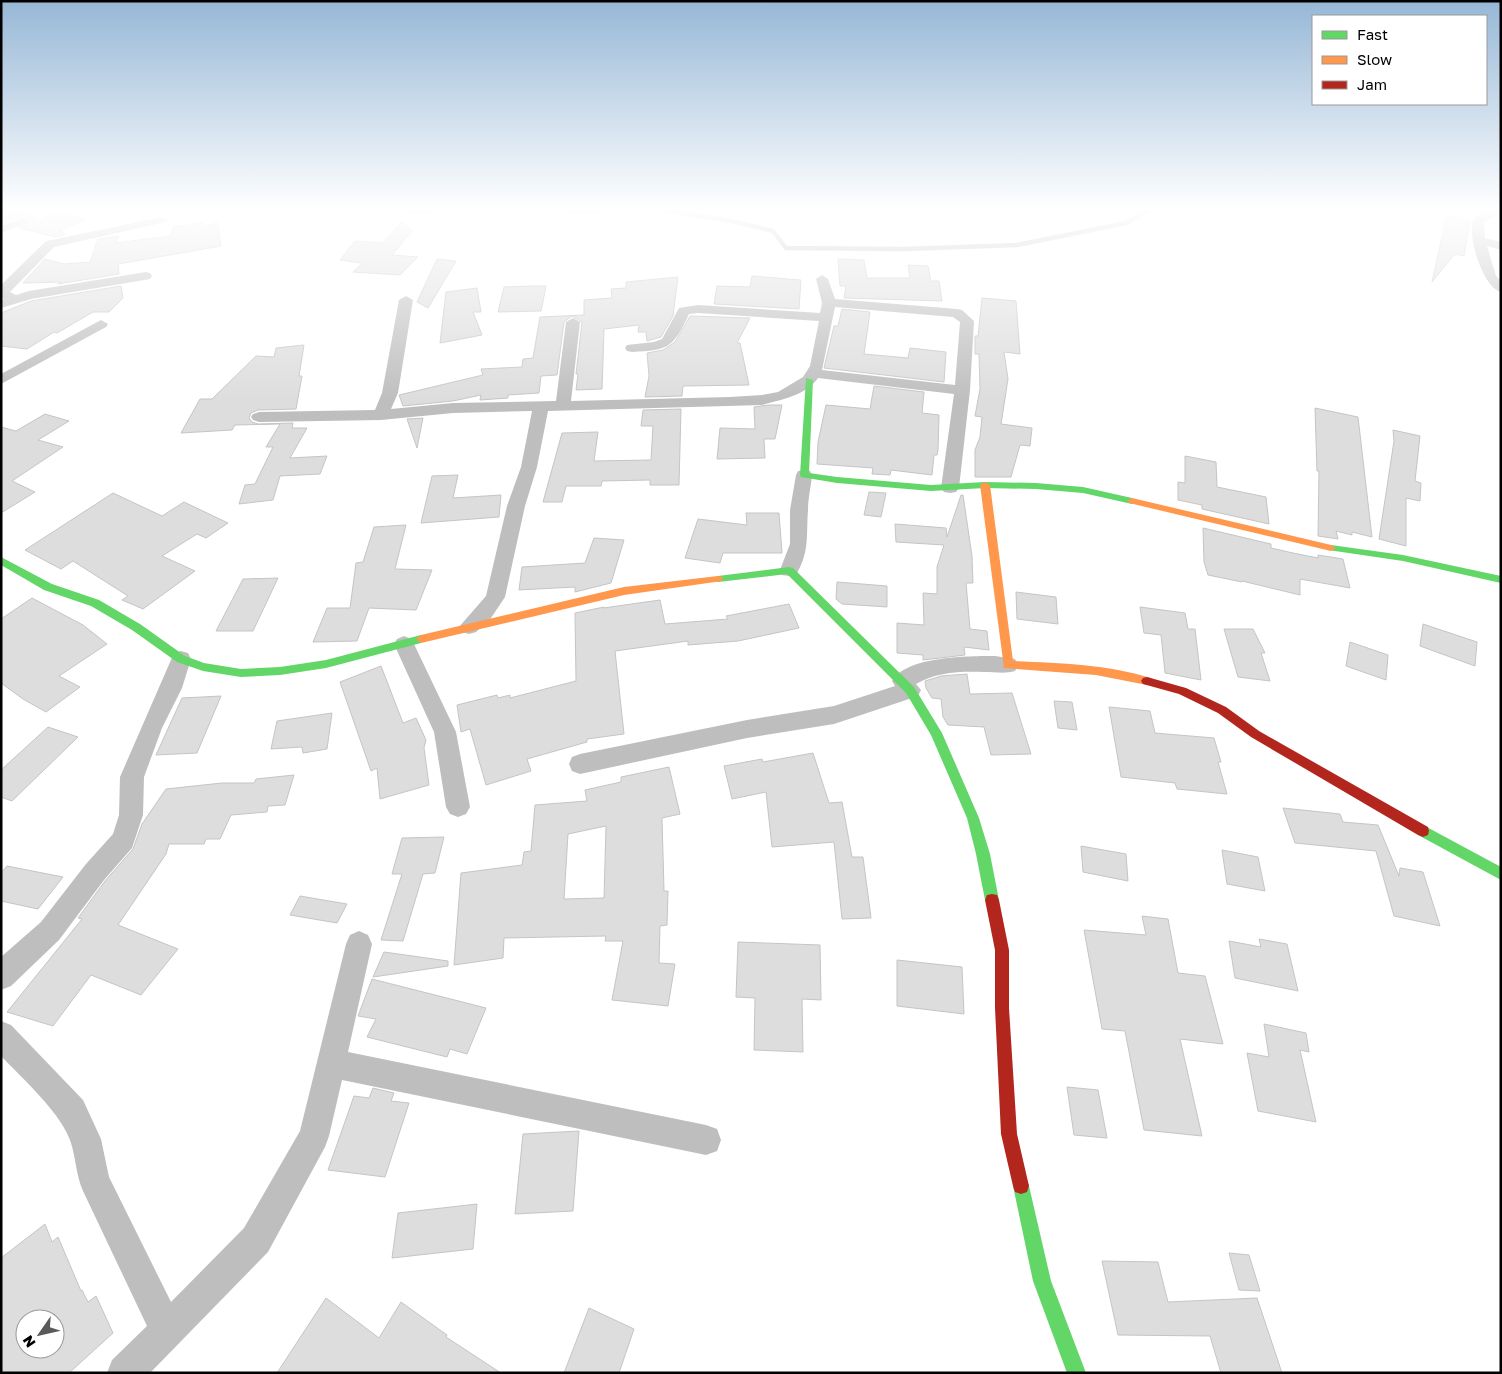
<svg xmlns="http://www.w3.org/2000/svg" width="1502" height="1374" font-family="'Golos Text',sans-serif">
<rect width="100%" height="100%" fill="#fff"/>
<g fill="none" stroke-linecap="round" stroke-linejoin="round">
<g stroke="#bcbcbc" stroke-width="4.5">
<path d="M 149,209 L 159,209"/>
<path d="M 407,209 L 418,212 L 439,209"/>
<path d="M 561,209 L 578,212 L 609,209"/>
<path d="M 659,209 L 732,221 L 773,231 L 786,248 L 904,249 L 1017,245 L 1126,223 L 1152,209"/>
</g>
</g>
<g fill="#ddd" stroke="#c5c5c5" fill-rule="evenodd">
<path d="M 1,209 L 20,209 L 40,220 L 57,212 L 86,219 L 60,231 L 65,234 L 64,235 L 55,237 L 19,228 L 30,222 L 30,219 L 24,216 L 1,224 Z"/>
<path d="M 1447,214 L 1470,221 L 1464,256 L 1455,254 L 1432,282 Z"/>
<path d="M 402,222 L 412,231 L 392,255 L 418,257 L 400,275 L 353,272 L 362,263 L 340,260 L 355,241 L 382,243 Z"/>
<path d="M 203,223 L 202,226 L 218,223 L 221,246 L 118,264 L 119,274 L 58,284 L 62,282 L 23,283 L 45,259 L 64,264 L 90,262 L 98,239 L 119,236 L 116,243 L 171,236 L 173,227 Z"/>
<path d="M 437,259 L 456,261 L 428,308 L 417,302 Z"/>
<path d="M 838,259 L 864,260 L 867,278 L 910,278 L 908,265 L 928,266 L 931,281 L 939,281 L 942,301 L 844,298 L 846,286 L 840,286 Z"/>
<path d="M 752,276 L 801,280 L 799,309 L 714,304 L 717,286 L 750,287 Z"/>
<path d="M 678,277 L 673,316 L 661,337 L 647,341 L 646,332 L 638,332 L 639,325 L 604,329 L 602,389 L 576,390 L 578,374 L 576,374 L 582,322 L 572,316 L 564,322 L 557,375 L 541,376 L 539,393 L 508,395 L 508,398 L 480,400 L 481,395 L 453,401 L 403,406 L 399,395 L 483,375 L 481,369 L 522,367 L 523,359 L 533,358 L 540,317 L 584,315 L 584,300 L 612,298 L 611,289 L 626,288 L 626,282 Z"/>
<path d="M 121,286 L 123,298 L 109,312 L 93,312 L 57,333 L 54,332 L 27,349 L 1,346 L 1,313 L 31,301 Z"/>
<path d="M 531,286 L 546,286 L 541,311 L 498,312 L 504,287 Z"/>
<path d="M 477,288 L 481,312 L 473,312 L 482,335 L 440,343 L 446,292 Z"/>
<path d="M 982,298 L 1016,301 L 1020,354 L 1004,352 L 1008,379 L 1001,424 L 1032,428 L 1030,446 L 1020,445 L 1011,477 L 975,477 L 975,450 L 980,437 L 982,417 L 975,416 L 980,389 L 979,354 L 975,354 L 975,336 L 978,336 Z"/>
<path d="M 842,309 L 870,312 L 864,354 L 908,358 L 910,348 L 946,352 L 944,382 L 824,368 L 834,326 L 838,326 Z"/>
<path d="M 690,316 L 750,318 L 737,343 L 740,343 L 749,385 L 683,386 L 682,396 L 645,397 L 649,376 L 647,353 L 663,350 L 675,342 Z"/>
<path d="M 304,345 L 299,376 L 302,376 L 296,409 L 258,410 L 251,413 L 249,418 L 252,422 L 258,424 L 293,423 L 292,428 L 307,428 L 290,458 L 327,456 L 320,474 L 280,476 L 273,500 L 239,504 L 245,485 L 255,484 L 273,447 L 266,447 L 280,424 L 235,425 L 232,430 L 181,433 L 200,399 L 212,399 L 256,356 L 274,357 L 276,348 Z"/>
<path d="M 874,386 L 924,392 L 922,413 L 939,415 L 938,450 L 937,455 L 934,455 L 932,475 L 891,470 L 890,475 L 872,474 L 873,468 L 817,464 L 818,442 L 826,405 L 870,409 Z"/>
<path d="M 769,405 L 782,405 L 775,439 L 764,439 L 765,458 L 717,459 L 720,428 L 755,429 L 754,407 Z"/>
<path d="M 1315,408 L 1358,417 L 1372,537 L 1352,532 L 1352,535 L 1336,531 L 1338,539 L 1318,536 L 1319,471 L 1317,471 Z"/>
<path d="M 681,409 L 679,485 L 650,485 L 650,480 L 602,481 L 601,486 L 566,486 L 562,502 L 543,502 L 562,433 L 598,432 L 594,461 L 651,460 L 653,426 L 641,426 L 643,410 Z"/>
<path d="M 45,414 L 69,421 L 38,440 L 63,447 L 12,481 L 35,492 L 1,513 L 1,427 L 16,431 Z"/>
<path d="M 423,418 L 417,448 L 407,419 Z"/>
<path d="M 1393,430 L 1420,436 L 1415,481 L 1421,483 L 1420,501 L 1406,498 L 1406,546 L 1379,539 L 1394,441 Z"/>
<path d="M 1185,456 L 1216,462 L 1217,487 L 1266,497 L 1269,524 L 1202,509 L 1202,505 L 1178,500 L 1178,482 L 1185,483 Z"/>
<path d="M 458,475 L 453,498 L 501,495 L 499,517 L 421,523 L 432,476 Z"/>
<path d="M 869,492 L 886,493 L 881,517 L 864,515 Z"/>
<path d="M 113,493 L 162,516 L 184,502 L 228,523 L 206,538 L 197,534 L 162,556 L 195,571 L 143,609 L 122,600 L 128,596 L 73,561 L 61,569 L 25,550 Z"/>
<path d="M 961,495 L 963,495 L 972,556 L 973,583 L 966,583 L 970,629 L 987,631 L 989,650 L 964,647 L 965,655 L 923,660 L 923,655 L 897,653 L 897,623 L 924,625 L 923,593 L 937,594 L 937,567 L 944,545 L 896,542 L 895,524 L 946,528 L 947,537 Z"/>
<path d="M 746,513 L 779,513 L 782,553 L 723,553 L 720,563 L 685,558 L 698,519 L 747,525 Z"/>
<path d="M 406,525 L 395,569 L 432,570 L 416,610 L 369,608 L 357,641 L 313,642 L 327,608 L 350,608 L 356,563 L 363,562 L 374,527 Z"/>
<path d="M 1203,528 L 1271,544 L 1271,548 L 1293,553 L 1318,558 L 1318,555 L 1343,559 L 1350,588 L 1300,579 L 1300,595 L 1242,581 L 1242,582 L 1208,575 L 1204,562 Z"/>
<path d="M 594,538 L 624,540 L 611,583 L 575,592 L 575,587 L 519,590 L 522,567 L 585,563 Z"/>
<path d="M 278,578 L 253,631 L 216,631 L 243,579 Z"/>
<path d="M 837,582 L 887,586 L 887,607 L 842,604 L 836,599 Z"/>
<path d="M 1016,592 L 1056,597 L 1058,624 L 1017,619 Z"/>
<path d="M 32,598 L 83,625 L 107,644 L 59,676 L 80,687 L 46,712 L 23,699 L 1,683 L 1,619 Z"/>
<path d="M 660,600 L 665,624 L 728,619 L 726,616 L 789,604 L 799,628 L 738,641 L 688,645 L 688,641 L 615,651 L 624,734 L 587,739 L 587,742 L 527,759 L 531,771 L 486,785 L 470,729 L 461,732 L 457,705 L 497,695 L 498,698 L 510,695 L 510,698 L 576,681 L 575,613 L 604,607 L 603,608 Z"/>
<path d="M 1140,607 L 1185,613 L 1188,629 L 1195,629 L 1201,680 L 1165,673 L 1161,635 L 1144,633 Z"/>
<path d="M 1423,624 L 1477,642 L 1475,666 L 1420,646 Z"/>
<path d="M 1224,629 L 1253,629 L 1265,653 L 1261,653 L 1270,681 L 1238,677 Z"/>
<path d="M 1350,642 L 1388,655 L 1386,680 L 1346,666 Z"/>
<path d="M 381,666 L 403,723 L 416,718 L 426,740 L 424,748 L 429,785 L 380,799 L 377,768 L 371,771 L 340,682 Z"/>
<path d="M 967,674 L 970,694 L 1012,693 L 1031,754 L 991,755 L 984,727 L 948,725 L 943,717 L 941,699 L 932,698 L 926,688 L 925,681 L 941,676 Z"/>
<path d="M 221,696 L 197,753 L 156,755 L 182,698 Z"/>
<path d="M 1054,701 L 1072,702 L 1077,730 L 1058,728 Z"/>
<path d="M 1109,707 L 1150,711 L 1155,733 L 1214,738 L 1221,762 L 1218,762 L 1227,794 L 1177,789 L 1175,783 L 1121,777 Z"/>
<path d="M 332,713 L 327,749 L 303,753 L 302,747 L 271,749 L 277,721 Z"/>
<path d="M 48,727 L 78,737 L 12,801 L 1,797 L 1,770 Z"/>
<path d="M 813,753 L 829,803 L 842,802 L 852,857 L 863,857 L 871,918 L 842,919 L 834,842 L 772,847 L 766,792 L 732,799 L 724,766 L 762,759 L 763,762 Z"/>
<path d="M 669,767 L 680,814 L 662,818 L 664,891 L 668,891 L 667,925 L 660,926 L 659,963 L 675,964 L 668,1006 L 612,1000 L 623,941 L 605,941 L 606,936 L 504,938 L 503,958 L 454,965 L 461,873 L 522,865 L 524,852 L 531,851 L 535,805 L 587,801 L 585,790 L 621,782 L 621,777 ZM 606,826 L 604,898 L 564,899 L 568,834 Z"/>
<path d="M 294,775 L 285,805 L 268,806 L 267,812 L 231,815 L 220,839 L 206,839 L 204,844 L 169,844 L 166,854 L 118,925 L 178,949 L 141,995 L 91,975 L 53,1026 L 7,1012 L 82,919 L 78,918 L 105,881 L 133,849 L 142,824 L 166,789 L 222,783 L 254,783 L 256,779 Z"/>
<path d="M 1283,808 L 1340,814 L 1343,822 L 1378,825 L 1399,876 L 1400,868 L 1423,872 L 1440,926 L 1394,916 L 1376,851 L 1295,843 Z"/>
<path d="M 444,837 L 435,873 L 423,874 L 403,941 L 381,940 L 402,874 L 392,874 L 402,838 Z"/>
<path d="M 1081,846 L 1126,854 L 1128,881 L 1083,872 Z"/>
<path d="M 1222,850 L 1258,857 L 1265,891 L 1227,884 Z"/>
<path d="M 7,866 L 63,877 L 38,909 L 1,901 L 1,873 Z"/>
<path d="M 300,896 L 347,904 L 337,923 L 290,915 Z"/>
<path d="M 1142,916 L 1168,919 L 1178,973 L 1205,976 L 1223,1044 L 1180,1039 L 1202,1136 L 1144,1130 L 1125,1031 L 1102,1029 L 1084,930 L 1146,935 Z"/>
<path d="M 1259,939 L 1287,944 L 1298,991 L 1235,978 L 1229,941 L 1261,947 Z"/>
<path d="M 738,942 L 820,945 L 821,1000 L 802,999 L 803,1052 L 754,1050 L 755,998 L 736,997 Z"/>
<path d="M 384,952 L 448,961 L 448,966 L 373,977 Z"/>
<path d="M 897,960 L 962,967 L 964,1014 L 897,1006 Z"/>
<path d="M 372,979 L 486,1008 L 467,1054 L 450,1049 L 447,1057 L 367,1037 L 376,1019 L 358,1016 Z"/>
<path d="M 1264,1024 L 1306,1033 L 1309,1052 L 1300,1050 L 1316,1122 L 1258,1111 L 1247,1053 L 1269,1057 Z"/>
<path d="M 1067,1087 L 1098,1090 L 1107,1138 L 1074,1135 Z"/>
<path d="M 373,1088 L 394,1093 L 391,1101 L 409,1103 L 385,1177 L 328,1170 L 354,1096 L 369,1098 Z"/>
<path d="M 579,1131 L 573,1211 L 515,1214 L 523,1134 Z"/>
<path d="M 477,1204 L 473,1249 L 392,1258 L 398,1213 Z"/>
<path d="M 45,1224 L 52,1242 L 58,1237 L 81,1291 L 82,1290 L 88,1302 L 96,1296 L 113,1333 L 69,1373 L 1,1373 L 1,1258 ZM 25,1319 L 55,1319 L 55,1349 L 25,1349 Z"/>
<path d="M 1229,1253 L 1249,1255 L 1260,1291 L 1239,1290 Z"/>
<path d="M 1102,1261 L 1158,1262 L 1168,1302 L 1257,1298 L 1282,1373 L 1221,1373 L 1210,1336 L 1118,1335 Z"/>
<path d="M 326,1298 L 379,1338 L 401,1302 L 447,1335 L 446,1337 L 501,1373 L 277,1373 Z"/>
<path d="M 589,1308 L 634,1329 L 619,1373 L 564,1373 Z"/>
</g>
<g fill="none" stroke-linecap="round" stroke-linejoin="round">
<g fill="#bebebe" fill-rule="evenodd">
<path d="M 1492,209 L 1501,209 L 1501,213 L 1484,222 L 1485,238 L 1501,242 L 1501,250 L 1487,246 L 1496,276 L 1501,281 L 1501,292 C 1482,287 1466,233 1474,218 Z"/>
<path d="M 162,217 L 168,220 L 166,222 L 54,247 L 10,292 L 16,295 L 29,291 L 146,272 L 150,273 L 152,276 L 150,279 L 31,299 L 1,308 L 1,300 L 4,299 L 1,297 L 1,285 L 46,241 Z"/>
<path d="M 23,218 L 29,221 L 27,223 L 1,233 L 1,226 Z"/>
<path d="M 822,275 L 828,279 L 835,299 L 957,309 L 962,310 L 974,321 L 970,390 L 959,488 L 956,492 L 950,493 L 944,492 L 941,488 L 954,394 L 818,378 C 807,395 780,400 762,405 L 548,411 L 537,467 L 525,506 L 505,597 L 491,618 L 476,632 L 469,634 L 462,632 L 459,627 L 486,596 L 507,506 L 521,467 L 532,411 L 453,413 L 381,420 L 259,422 L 253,420 L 251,417 L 253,414 L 259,412 L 375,410 L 382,393 L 399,300 L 406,296 L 413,300 L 398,393 L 391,409 L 453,403 L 556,401 L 566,322 L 573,318 L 580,322 L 571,401 L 730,397 L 762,395 L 778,392 L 803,377 L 810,366 L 819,321 L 698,313 L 689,314 C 673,348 669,350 632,352 L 627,351 L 625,348 L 627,345 L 654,342 L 662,339 L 679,308 L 698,305 L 820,313 L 822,303 L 816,279 ZM 835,307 L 953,317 L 960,322 L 955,385 L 822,370 Z"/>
<path d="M 101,320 L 108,324 L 106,327 L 1,384 L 1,374 Z"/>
<path d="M 804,470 L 810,471 L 812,475 C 811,487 808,498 808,510 C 806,536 810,551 796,575 L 789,576 L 782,575 L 780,570 L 790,544 L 790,510 L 796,475 L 798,471 Z"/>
<path d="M 404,636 L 411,639 L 414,644 L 456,732 L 470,807 L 466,814 L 458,817 L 450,814 L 446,807 L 434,732 L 394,644 L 397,639 Z"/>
<path d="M 181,651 L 188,653 L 191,659 L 182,688 L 162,728 L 144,777 L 143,815 L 132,848 L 104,880 L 59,940 L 11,986 L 1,990 L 1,957 L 41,922 L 86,864 L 113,834 L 119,815 L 120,777 L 174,653 Z"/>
<path d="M 995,656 L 1015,659 L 1018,665 L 1015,671 C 1005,674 995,672 984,672 C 961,671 936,672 916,684 L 921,690 L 918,696 L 834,724 L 747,738 L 580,774 L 572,771 L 569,764 L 572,757 L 580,754 L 747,720 L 834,706 L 895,686 L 892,681 C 906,656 970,656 995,656 Z"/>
<path d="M 359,931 L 368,935 L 372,944 L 348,1052 L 706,1125 L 717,1129 L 721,1140 L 717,1151 L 706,1155 L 342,1080 L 329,1136 L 325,1147 L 268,1252 L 150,1373 L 107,1373 L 112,1360 L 147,1326 L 83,1191 C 76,1175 76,1159 71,1143 C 63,1115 22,1078 1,1056 L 1,1021 L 11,1025 L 83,1100 L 101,1139 L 109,1177 L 171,1302 L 244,1228 L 300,1131 L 346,944 L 350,935 Z"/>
</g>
<g fill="#63d668" fill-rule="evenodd">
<path d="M 806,378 L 813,380 L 809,473 L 837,477 L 931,485 L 985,482 L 1036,483 L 1083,487 L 1132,498 L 1137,501 L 1132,504 L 1083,493 L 1036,489 L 985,488 L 931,491 L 837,483 L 801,477 L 800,475 Z"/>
<path d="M 1331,545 L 1403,555 L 1501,576 L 1501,583 L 1403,561 L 1328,550 L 1326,548 Z"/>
<path d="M 1,557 L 52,584 L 99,600 L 140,624 L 185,656 L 204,663 L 241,669 L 280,667 L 326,660 L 421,635 L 426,639 L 421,643 L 326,668 L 280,675 L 241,677 L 203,671 L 177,662 L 132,630 L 91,606 L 44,590 L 1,565 Z"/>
<path d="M 789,567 L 793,568 L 914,687 L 942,733 L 979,818 L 990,854 L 999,900 L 997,905 L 992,906 L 987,905 L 985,900 L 976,854 L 967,818 L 931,735 L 906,693 L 787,574 L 718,582 L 713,579 L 718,576 Z"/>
<path d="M 1423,825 L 1501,867 L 1501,880 L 1418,835 L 1417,831 L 1418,827 Z"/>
<path d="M 1021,1178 L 1027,1180 L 1029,1186 L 1051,1281 L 1086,1373 L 1067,1373 L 1033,1281 L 1013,1186 L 1015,1180 Z"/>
</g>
<g fill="#ff974d" fill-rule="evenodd">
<path d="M 985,482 L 990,485 L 1013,661 C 1059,663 1107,664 1151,678 L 1153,681 L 1151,684 L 1147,685 L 1096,675 L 1004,668 L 980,485 Z"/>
<path d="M 1132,498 L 1331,545 L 1336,548 L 1331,551 L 1129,503 L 1127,501 Z"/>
<path d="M 718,576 L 722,577 L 723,579 L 722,581 L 624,595 L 421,643 L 416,639 L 421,635 L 624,587 Z"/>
</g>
<g fill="#b3261e" fill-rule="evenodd">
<path d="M 1147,677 L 1186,688 L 1226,707 L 1259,731 L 1428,827 L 1429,831 L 1428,835 L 1423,837 L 1418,835 L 1251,737 L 1218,713 L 1179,694 L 1143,684 L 1141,681 L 1143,678 Z"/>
<path d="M 992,894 L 997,895 L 999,900 L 1009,950 L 1009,1008 L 1017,1134 L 1029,1186 L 1027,1192 L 1021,1194 L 1015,1192 L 1013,1186 L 1001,1134 L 995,1008 L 995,950 L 985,900 L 987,895 Z"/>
</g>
</g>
<linearGradient id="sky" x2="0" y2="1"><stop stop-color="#96b7d6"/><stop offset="0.52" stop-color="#fff"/><stop offset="1" stop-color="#fff" stop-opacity="0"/></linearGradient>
<rect width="1502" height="401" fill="url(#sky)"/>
<rect width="1502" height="1374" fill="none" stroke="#000000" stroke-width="5"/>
<rect x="1312" y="15" width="175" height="90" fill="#ffffff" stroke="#999999"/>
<rect x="1322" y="31" width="25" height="8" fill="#63d668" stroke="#999999"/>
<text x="1357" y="40" font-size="15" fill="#000000">Fast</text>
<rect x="1322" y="56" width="25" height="8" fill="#ff974d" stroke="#999999"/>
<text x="1357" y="65" font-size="15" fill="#000000">Slow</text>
<rect x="1322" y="81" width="25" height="8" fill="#b3261e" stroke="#999999"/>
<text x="1357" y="90" font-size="15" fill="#000000">Jam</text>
<g transform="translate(40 1334) rotate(236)"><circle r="24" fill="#ffffff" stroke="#999999"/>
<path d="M0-4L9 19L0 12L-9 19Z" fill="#595959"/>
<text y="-8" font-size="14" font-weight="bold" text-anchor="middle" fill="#000000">N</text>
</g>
</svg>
